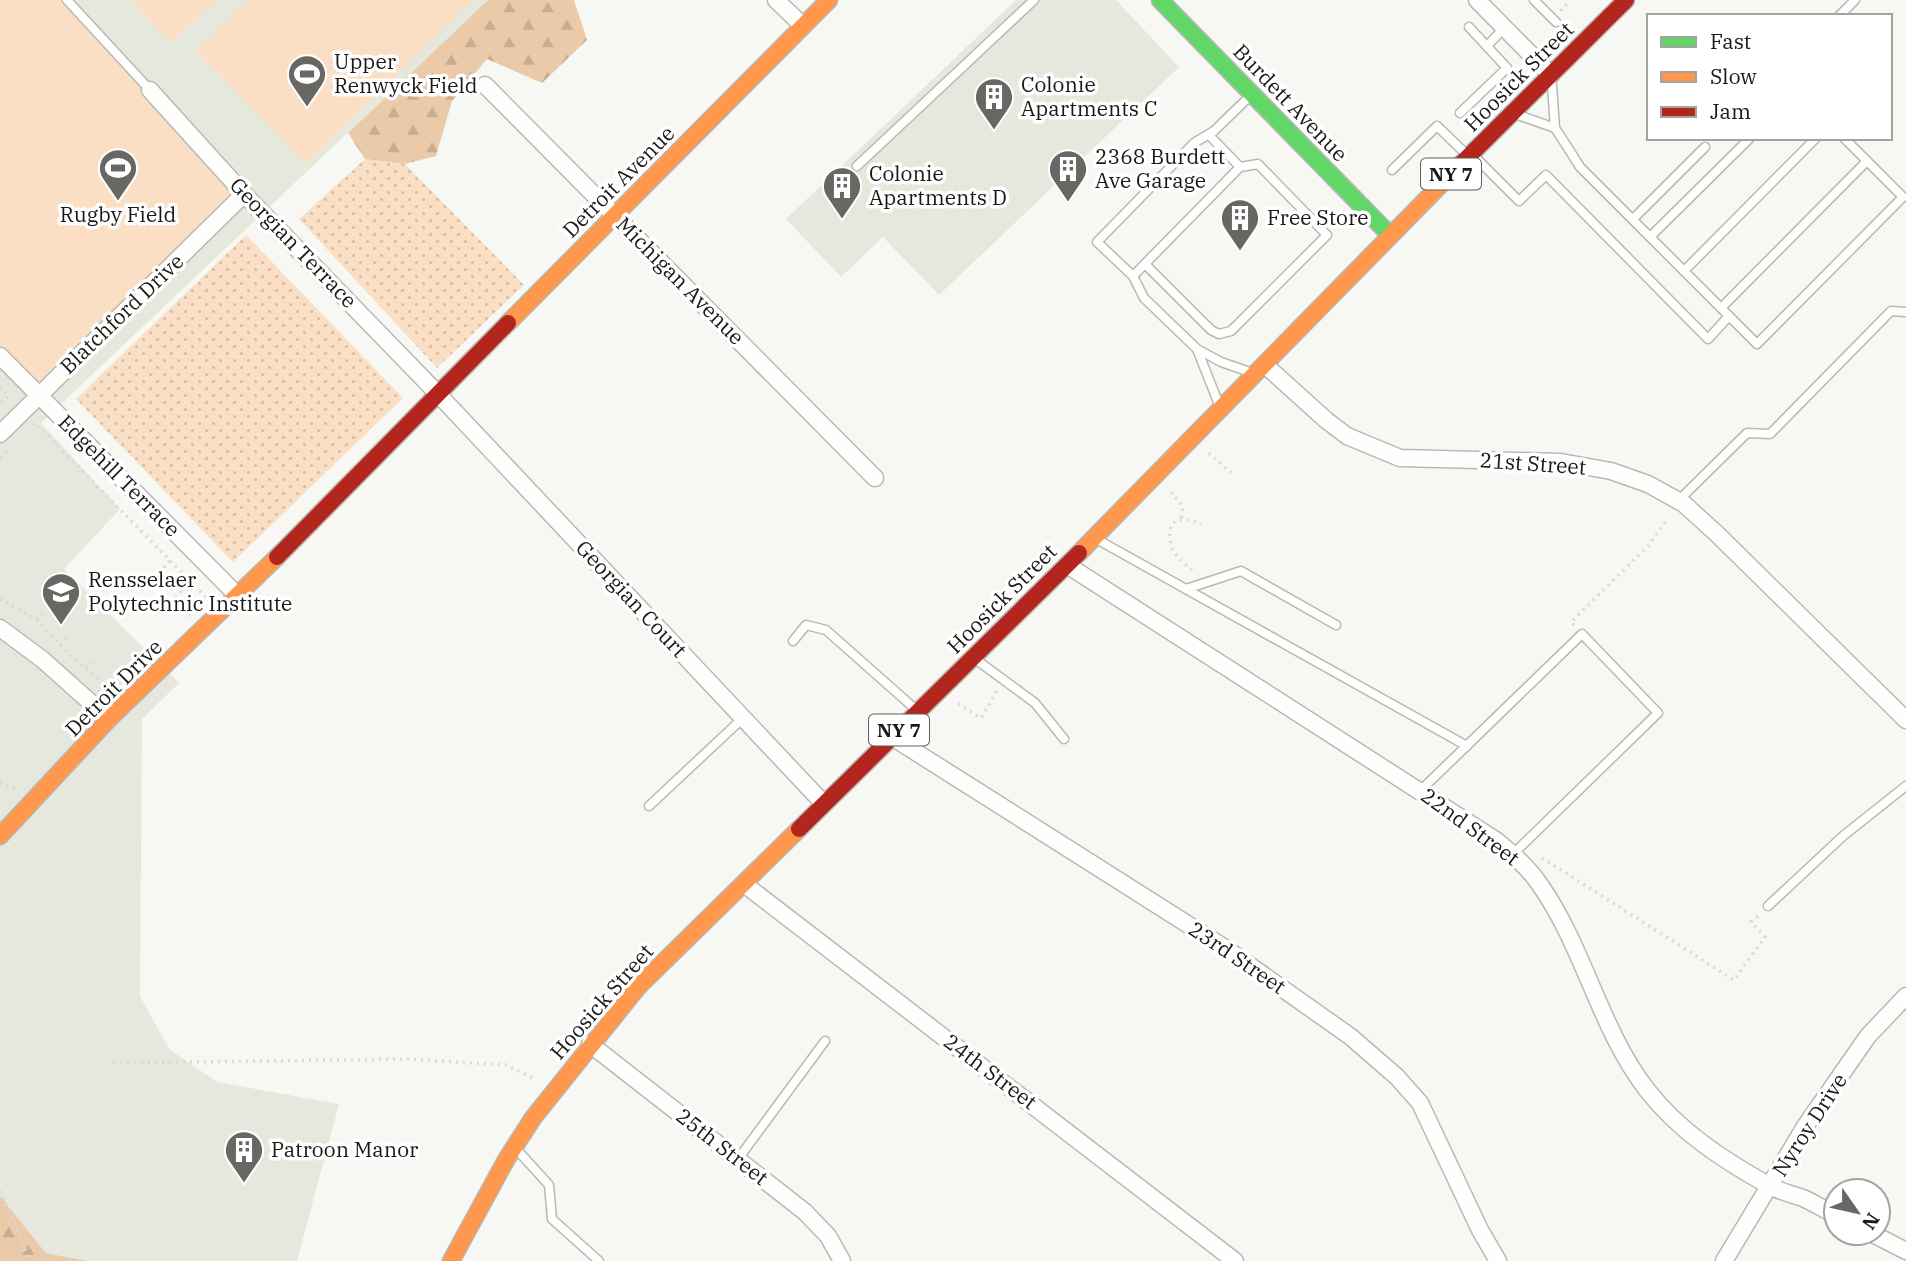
<svg xmlns="http://www.w3.org/2000/svg" width="1906" height="1261" font-family="'IBM Plex Serif',serif">
<defs>
<pattern id="grass-dots" width="8" height="8" patternUnits="userSpaceOnUse" patternTransform="scale(1.75)"><rect width="8" height="8" fill="#fadfc4"/><path d="M2 2h.1M6 6h.1" fill="none" stroke="#d6bfa8" stroke-width="1.8" stroke-linecap="round"/></pattern>
<pattern id="forest-firs" width="22" height="20" patternUnits="userSpaceOnUse" patternTransform="scale(1.75)"><rect width="22" height="20" fill="#ebcaa9"/><path d="M5 1l3.5 6h-7zM16 11l3.5 6h-7z" fill="#c9ad91"/></pattern>
</defs>
<rect width="100%" height="100%" fill="#f7f8f3"/>
<g fill="#e6e8de">
<path d="M 0,0 L 488,0 L 41,423 L 120,509 L 64,569 L 179,683 L 142,719 L 140,996 L 169,1049 L 217,1082 L 339,1104 L 297,1261 L 87,1261 L 46,1253 L 0,1196 Z"/>
<path d="M 1016,0 L 1116,0 L 1179,67 L 939,295 L 883,237 L 841,277 L 786,219 Z"/>
</g>
<g fill="url(#grass-dots)">
<path d="M 365,159 L 405,164 L 524,285 L 437,368 L 299,219 Z"/>
<path d="M 246,235 L 403,398 L 233,562 L 76,399 Z"/>
</g>
<g fill="url(#forest-firs)">
<path d="M 488,0 L 574,0 L 587,40 L 542,83 L 487,59 L 452,101 L 436,156 L 405,164 L 365,159 L 348,133 Z"/>
<path d="M 0,1196 L 46,1253 L 87,1261 L 0,1261 Z"/>
</g>
<g fill="#fadfc4">
<path d="M 0,0 L 67,0 L 244,194 L 39,395 L 0,356 Z"/>
<path d="M 130,0 L 216,0 L 171,43 Z"/>
<path d="M 248,0 L 473,0 L 306,164 L 196,51 Z"/>
</g>
<g fill="none" stroke-linecap="round" stroke-linejoin="round">
<g stroke="#b8b8b5" stroke-width="11">
<g id="lane">
<path d="M 67,0 L 150,90"/>
<path d="M 1534,0 L 1556,22"/>
<path d="M 1839,16 L 1855,0"/>
<path d="M 1487,46 L 1504,28"/>
<path d="M 1552,85 L 1555,128 L 1568,148 L 1580,167 L 1650,237 L 1750,138"/>
<path d="M 1460,113 L 1507,68 L 1469,27"/>
<path d="M 1518,115 L 1555,128"/>
<path d="M 1476,158 L 1519,201 L 1546,175 L 1708,339 L 1729,316"/>
<path d="M 857,166 L 1034,0"/>
<path d="M 1392,170 L 1437,126 L 1464,152"/>
<path d="M 1633,219 L 1705,147"/>
<path d="M 1650,237 L 1757,344 L 1903,197 L 1844,138"/>
<path d="M 1145,264 L 1211,330 L 1219,334 L 1231,331 L 1327,235 L 1258,164 L 1240,167"/>
<path d="M 1684,271 L 1816,138"/>
<path d="M 1133,276 L 1240,167 L 1209,135"/>
<path d="M 1721,308 L 1867,161"/>
<path d="M 1197,349 L 1218,402"/>
<path d="M 1247,371 L 1221,362 L 1197,349 L 1144,298 L 1133,276 L 1097,242 L 1194,143 L 1214,131 L 1250,96"/>
<path d="M 1678,501 L 1747,433 L 1770,434 L 1891,311 L 1906,312"/>
<path d="M 1100,541 L 1467,746"/>
<path d="M 1186,589 L 1241,571 L 1336,625"/>
<path d="M 793,641 L 806,625 L 826,630 L 913,707"/>
<path d="M 978,661 L 1035,703 L 1064,739"/>
<path d="M 1421,790 L 1582,634 L 1658,713 L 1513,854"/>
<path d="M 649,806 L 743,718"/>
<path d="M 1768,906 L 1843,836 L 1906,786"/>
<path d="M 519,1152 L 549,1185 L 552,1219 L 599,1261"/>
<path d="M 738,1159 L 825,1041"/>
</g>
</g>
<g stroke="#b8b8b5" stroke-width="19">
<g id="street">
<path d="M 776,0 L 803,26"/>
<path d="M 1477,0 L 1551,75"/>
<path d="M 485,85 L 875,478"/>
<path d="M 150,90 L 244,194 L 438,394 L 824,804"/>
<path d="M 0,356 L 238,596"/>
<path d="M 1265,365 L 1326,420 L 1347,436 L 1400,458 L 1561,462 L 1611,471 L 1648,484 L 1684,504 L 1717,534 L 1906,720"/>
<path d="M 0,434 L 244,194"/>
<path d="M 1067,565 L 1497,841 C 1511,853 1527,866 1538,882 C 1584,946 1599,1028 1647,1090 C 1679,1131 1723,1160 1768,1185 C 1778,1191 1791,1194 1803,1198 C 1814,1203 1825,1210 1836,1215"/>
<path d="M 0,628 L 43,660 L 109,719"/>
<path d="M 892,737 L 1225,948 L 1351,1037 L 1397,1077 L 1420,1103 L 1480,1230 L 1498,1261"/>
<path d="M 744,884 L 1235,1261"/>
<path d="M 590,1044 L 805,1212 L 828,1236 L 842,1261"/>
<path d="M 1871,1233 L 1906,1251"/>
<path d="M 1724,1261 L 1806,1125 L 1868,1036 L 1906,996"/>
</g>
</g>
<g stroke="#b8b8b5" stroke-width="19">
<path id="fast" d="M 1160,0 L 1390,235"/>
</g>
<g stroke="#b8b8b5" stroke-width="19">
<g id="slow">
<path d="M 508,323 L 829,0"/>
<path d="M 1079,553 L 1461,164"/>
<path d="M 0,836 L 109,719 L 277,557"/>
<path d="M 451,1261 L 506,1160 L 533,1118 L 638,987 L 799,829"/>
</g>
</g>
<g stroke="#b8b8b5" stroke-width="19">
<g id="jam">
<path d="M 1461,164 L 1626,0"/>
<path d="M 277,557 L 508,323"/>
<path d="M 799,829 L 1079,553"/>
</g>
</g>
<g stroke="#d8d9d8" stroke-width="3.5" stroke-dasharray="2 5" stroke-linecap="butt">
<path d="M 1561,11 L 1570,0"/>
<path d="M 0,387 L 9,396 L 0,404"/>
<path d="M 33,425 L 35,423 L 207,598"/>
<path d="M 1209,453 L 1231,473"/>
<path d="M 0,458 L 8,450"/>
<path d="M 1171,492 L 1183,507 L 1181,518"/>
<path d="M 170,561 L 160,571 L 181,592 L 173,599 L 190,616"/>
<path d="M 1192,570 C 1184,563 1173,555 1171,544 C 1165,518 1182,515 1201,524"/>
<path d="M 0,599 L 36,619 L 72,657 L 112,689"/>
<path d="M 36,619 L 43,613"/>
<path d="M 1574,625 L 1571,622 L 1648,546 L 1667,520"/>
<path d="M 60,645 L 66,638"/>
<path d="M 85,668 L 91,662"/>
<path d="M 958,704 L 981,718 L 997,691"/>
<path d="M 0,783 L 16,789"/>
<path d="M 1542,858 L 1734,980 L 1765,937 L 1751,922 L 1759,915"/>
<path d="M 113,1063 L 408,1059 L 506,1065 L 535,1079"/>
<path d="M 0,1191 L 30,1261"/>
</g>
<use href="#lane" stroke="#fefefd" stroke-width="8"/>
<use href="#street" stroke="#fefefd" stroke-width="16"/>
<use href="#fast" stroke="#63d668" stroke-width="16"/>
<use href="#slow" stroke="#ff974d" stroke-width="16"/>
<use href="#jam" stroke="#b3261e" stroke-width="16"/>
</g>
<defs>
<g id="stadium-pin" transform="scale(2.0125)"><path d="M0 17L-7.5 6A9.5 9.5 0 1 1 7.5 6Z" fill="#676764" stroke="#fff"/><path d="M0-5a6.5 5 0 1 0 0 10a6.5 5 0 1 0 0-10ZM-3.5-1.8h7v3.6h-7Z" fill="#fff"/></g>
<g id="building-pin" transform="scale(2.0125)"><path d="M0 17L-7.5 6A9.5 9.5 0 1 1 7.5 6Z" fill="#676764" stroke="#fff"/><path d="M-4-6H4V6H1V3H-1V6H-4ZM-2.5-4.3h1.7v1.8h-1.7ZM.8-4.3h1.7v1.8H.8ZM-2.5-1h1.7V.8h-1.7ZM.8-1h1.7V.8H.8Z" fill="#fff"/></g>
<g id="university-pin" transform="scale(2.0125)"><path d="M0 17L-7.5 6A9.5 9.5 0 1 1 7.5 6Z" fill="#676764" stroke="#fff"/><path d="M0-5L7-2L0 1L-7-2ZM-4 1L0 2.5L4 1V4Q0 6-4 4Z" fill="#fff"/></g>
</defs>
<g fill-rule="evenodd">
<use href="#stadium-pin" x="307" y="74"/>
<use href="#building-pin" x="994" y="97"/>
<use href="#stadium-pin" x="118" y="168"/>
<use href="#building-pin" x="1068" y="169"/>
<use href="#building-pin" x="842" y="186"/>
<use href="#building-pin" x="1240" y="218"/>
<use href="#university-pin" x="61" y="592"/>
<use href="#building-pin" x="244" y="1150"/>
</g>
<g text-anchor="middle" stroke-width="7" stroke-linejoin="round" paint-order="stroke">
<g fill="#fff" stroke="#5e5e5d" stroke-width="2">
<rect x="1421" y="158.5" width="60" height="31" rx="5"/>
<rect x="869" y="714.5" width="60" height="31" rx="5"/>
</g>
<g font-size="19" font-weight="bold" fill="#191917">
<text x="1451" y="181">NY 7</text>
<text x="899" y="737">NY 7</text>
</g>
<g font-size="21" fill="#191917" stroke="#fff" text-anchor="start">
<text x="334" y="69">Upper<tspan x="334" dy="24">Renwyck Field</tspan></text>
<text x="1021" y="92">Colonie<tspan x="1021" dy="24">Apartments C</tspan></text>
<text x="1095" y="164">2368 Burdett<tspan x="1095" dy="24">Ave Garage</tspan></text>
<text x="869" y="181">Colonie<tspan x="869" dy="24">Apartments D</tspan></text>
<text x="118" y="222" text-anchor="middle">Rugby Field</text>
<text x="1267" y="225">Free Store</text>
<text x="88" y="587">Rensselaer<tspan x="88" dy="24">Polytechnic Institute</tspan></text>
<text x="271" y="1157">Patroon Manor</text>
</g>
<g font-size="21" fill="#191917" stroke="#fff">
<text transform="translate(1519 77) rotate(-45)" y="7">Hoosick Street</text>
<text transform="translate(1290 103) rotate(46)" y="7">Burdett Avenue</text>
<text transform="translate(619 182) rotate(-45)" y="7">Detroit Avenue</text>
<text transform="translate(293 243) rotate(46)" y="7">Georgian Terrace</text>
<text transform="translate(680 281) rotate(45)" y="7">Michigan Avenue</text>
<text transform="translate(122 314) rotate(-44)" y="7">Blatchford Drive</text>
<text transform="translate(1533 464) rotate(4)" y="7">21st Street</text>
<text transform="translate(119 476) rotate(45)" y="7">Edgehill Terrace</text>
<text transform="translate(631 599) rotate(47)" y="7">Georgian Court</text>
<text transform="translate(1002 599) rotate(-45)" y="7">Hoosick Street</text>
<text transform="translate(114 688) rotate(-45)" y="7">Detroit Drive</text>
<text transform="translate(1470 827) rotate(36)" y="7">22nd Street</text>
<text transform="translate(1237 958) rotate(34)" y="7">23rd Street</text>
<text transform="translate(602 1002) rotate(-49)" y="7">Hoosick Street</text>
<text transform="translate(990 1072) rotate(37)" y="7">24th Street</text>
<text transform="translate(1810 1125) rotate(-57)" y="7">Nyroy Drive</text>
<text transform="translate(722 1147) rotate(38)" y="7">25th Street</text>
</g>
</g>
<rect x="1647" y="14" width="245" height="126" fill="#ffffff" stroke="#a3a3a2" stroke-width="2"/>
<rect x="1661" y="37" width="35" height="10" fill="#63d668" stroke="#a3a3a2" stroke-width="2"/>
<text x="1710" y="49" font-size="21" fill="#191917">Fast</text>
<rect x="1661" y="72" width="35" height="10" fill="#ff974d" stroke="#a3a3a2" stroke-width="2"/>
<text x="1710" y="84" font-size="21" fill="#191917">Slow</text>
<rect x="1661" y="107" width="35" height="10" fill="#b3261e" stroke="#a3a3a2" stroke-width="2"/>
<text x="1710" y="119" font-size="21" fill="#191917">Jam</text>
<g transform="translate(1857 1212) rotate(124)"><circle r="33" fill="#ffffff" stroke="#a3a3a2" stroke-width="2"/>
<path d="M0-5L12 26L0 18L-12 26Z" fill="#676764"/>
<text y="-10" font-size="19" font-weight="bold" text-anchor="middle" fill="#191917">N</text>
</g>
</svg>
